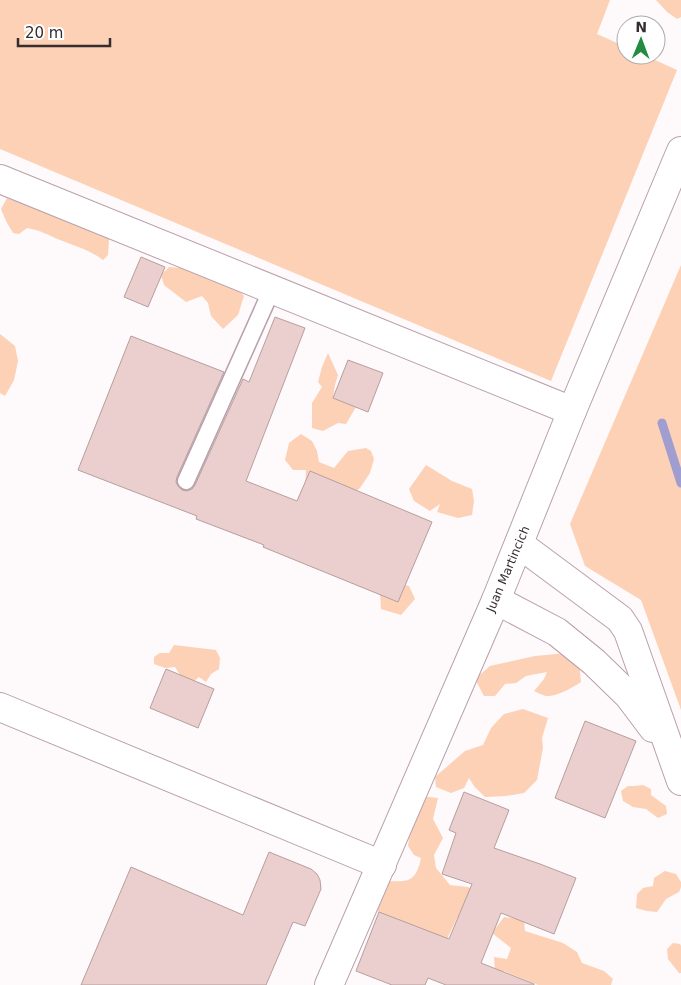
<svg xmlns="http://www.w3.org/2000/svg" width="681" height="985" font-family="'DejaVu Sans',sans-serif">
<rect width="100%" height="100%" fill="#fef9fb"/>
<g fill="#fdd1b5">
<path d="M 0,0 L 610,0 L 597,34 L 626,47 L 626,55 L 644,55 L 677,70 L 551,381 L 0,149 Z"/>
<path d="M 656,0 L 681,0 L 681,17 L 677,19 L 667,12 Z"/>
<path d="M 7,198 L 59,218 L 109,239 L 108,255 L 103,260 C 90,250 75,246 60,240 C 48,235 40,230 27,228 L 19,234 L 13,233 L 6,221 L 1,209 Z"/>
<path d="M 681,265 L 681,710 L 641,600 L 585,566 L 570,524 Z"/>
<path d="M 169,267 L 182,268 L 239,290 L 244,296 L 238,315 L 223,329 L 211,316 L 208,303 L 202,296 L 186,302 L 164,285 L 161,275 Z"/>
<path d="M 0,334 L 15,346 L 18,361 L 14,380 L 5,396 L 0,393 Z"/>
<path d="M 328,353 L 338,375 L 335,385 L 333,398 L 356,407 L 346,424 L 338,423 L 323,431 L 312,428 L 312,403 L 322,387 L 318,382 L 322,367 Z"/>
<path d="M 301,434 L 312,441 L 317,451 L 319,462 L 334,468 L 348,451 L 366,448 L 371,451 L 374,459 L 370,473 L 360,488 L 346,499 L 305,490 L 306,470 L 293,470 L 285,460 L 289,443 Z"/>
<path d="M 426,465 L 452,481 L 472,489 L 474,501 L 472,515 L 458,518 L 437,512 L 440,504 L 430,511 L 414,501 L 409,489 Z"/>
<path d="M 391,581 L 409,586 L 415,599 L 401,615 L 381,609 L 380,591 Z"/>
<path d="M 174,645 L 216,650 L 220,658 L 219,669 L 211,674 L 206,682 L 199,677 L 193,682 L 180,675 L 175,667 L 165,668 L 154,664 L 154,657 L 160,653 L 169,653 Z"/>
<path d="M 567,653 L 579,661 L 581,682 C 572,688 556,697 546,696 C 542,695 538,693 534,691 L 544,679 L 547,672 L 526,676 L 516,683 L 505,684 L 495,696 L 484,696 L 475,679 L 490,666 L 535,656 Z"/>
<path d="M 523,709 L 548,718 L 542,738 L 543,748 L 537,780 L 524,793 L 506,796 L 485,797 L 474,786 L 469,778 L 464,788 L 451,793 L 436,787 L 435,777 L 465,751 L 483,745 L 491,728 L 504,714 Z"/>
<path d="M 643,785 L 651,789 L 651,795 L 666,806 L 667,814 L 658,818 L 646,809 L 633,807 L 623,801 L 621,791 L 628,786 L 635,786 Z"/>
<path d="M 420,796 L 438,798 L 433,819 L 443,838 L 434,855 L 436,868 L 450,885 L 468,887 L 474,891 L 466,914 L 457,918 L 447,939 L 379,912 L 372,908 L 379,881 C 403,880 415,888 421,858 L 414,855 L 408,846 L 410,831 L 413,828 Z"/>
<path d="M 665,871 L 676,874 L 681,882 L 681,887 L 679,892 L 666,899 L 657,912 L 647,911 L 636,908 L 637,894 L 643,888 L 653,886 L 654,878 Z"/>
<path d="M 504,917 L 524,920 L 525,931 L 563,943 L 577,952 L 582,963 L 604,971 L 613,979 L 611,985 L 538,985 L 504,971 L 495,971 L 494,957 L 507,959 L 511,948 L 492,933 Z"/>
<path d="M 673,943 L 680,944 L 681,946 L 681,973 L 679,973 L 668,959 L 667,949 Z"/>
</g>
<g fill="none" stroke-linecap="round" stroke-linejoin="round">
<path stroke="#a09dd1" stroke-width="9" d="M 662,423 L 681,483"/>
</g>
<g fill="#eacfce" stroke="#b79e9d">
<path d="M 141,257 L 165,267 L 148,307 L 124,297 Z"/>
<path d="M 275,317 L 305,328 L 246,481 L 297,501 L 310,471 L 432,522 L 398,602 L 263,547 L 264,545 L 196,519 L 197,516 L 78,470 L 131,336 L 224,372 L 177,477 L 176,482 L 178,486 L 182,490 L 187,491 L 192,489 L 195,485 L 243,379 L 249,382 Z"/>
<path d="M 348,360 L 383,373 L 368,412 L 333,398 Z"/>
<path d="M 166,669 L 214,689 L 198,728 L 150,708 Z"/>
<path d="M 585,721 L 636,741 L 605,818 L 555,798 Z"/>
<path d="M 464,792 L 509,810 L 494,848 L 540,864 L 576,878 L 554,934 L 501,913 L 481,963 L 534,984 L 534,985 L 446,985 L 428,978 L 425,985 L 392,985 L 356,971 L 379,912 L 449,939 L 472,884 L 442,874 L 456,833 L 449,830 Z"/>
<path d="M 269,852 L 311,869 L 317,874 L 320,880 L 321,889 L 305,926 L 293,922 L 266,985 L 81,985 L 131,867 L 243,915 Z"/>
</g>
<g fill="none" stroke-linecap="round" stroke-linejoin="round">
<g stroke="#b8a1ab" stroke-width="19">
<path id="service" d="M 186,481 L 272,289"/>
</g>
<g stroke="#b8a1ab" stroke-width="30">
<g id="minor">
<path d="M 0,179 L 572,411"/>
<path d="M 519,544 L 620,619 L 628,631 L 681,781"/>
<path d="M 496,600 L 557,632 L 594,662 L 629,696 L 653,728"/>
<path d="M 0,707 L 382,865"/>
<path d="M 329,985 L 496,600 L 572,411 L 681,151"/>
</g>
</g>
<use href="#service" stroke="#fff" stroke-width="16"/>
<use href="#minor" stroke="#fff" stroke-width="28"/>
</g>
<g text-anchor="middle" stroke-width="4" stroke-linejoin="round" paint-order="stroke">
<g font-size="12" fill="#362d31" stroke="#fff">
<text transform="translate(508 569) rotate(-67)" y="4">Juan Martincich</text>
</g>
</g>
<g transform="translate(641 40) rotate(1)"><circle r="24" fill="#ffffff" stroke="#afabad"/>
<path d="M0-4L9 19L0 12L-9 19Z" fill="#238c42"/>
<text y="-8" font-size="14" font-weight="bold" text-anchor="middle" fill="#362d31">N</text>
</g>
<path d="M18 38v8h92v-8" fill="none" stroke="#362d31" stroke-width="2.5"/>
<text x="25" y="38" font-size="15" fill="#362d31" stroke="#ffffff" stroke-width="4" paint-order="stroke">20 m</text>
</svg>
